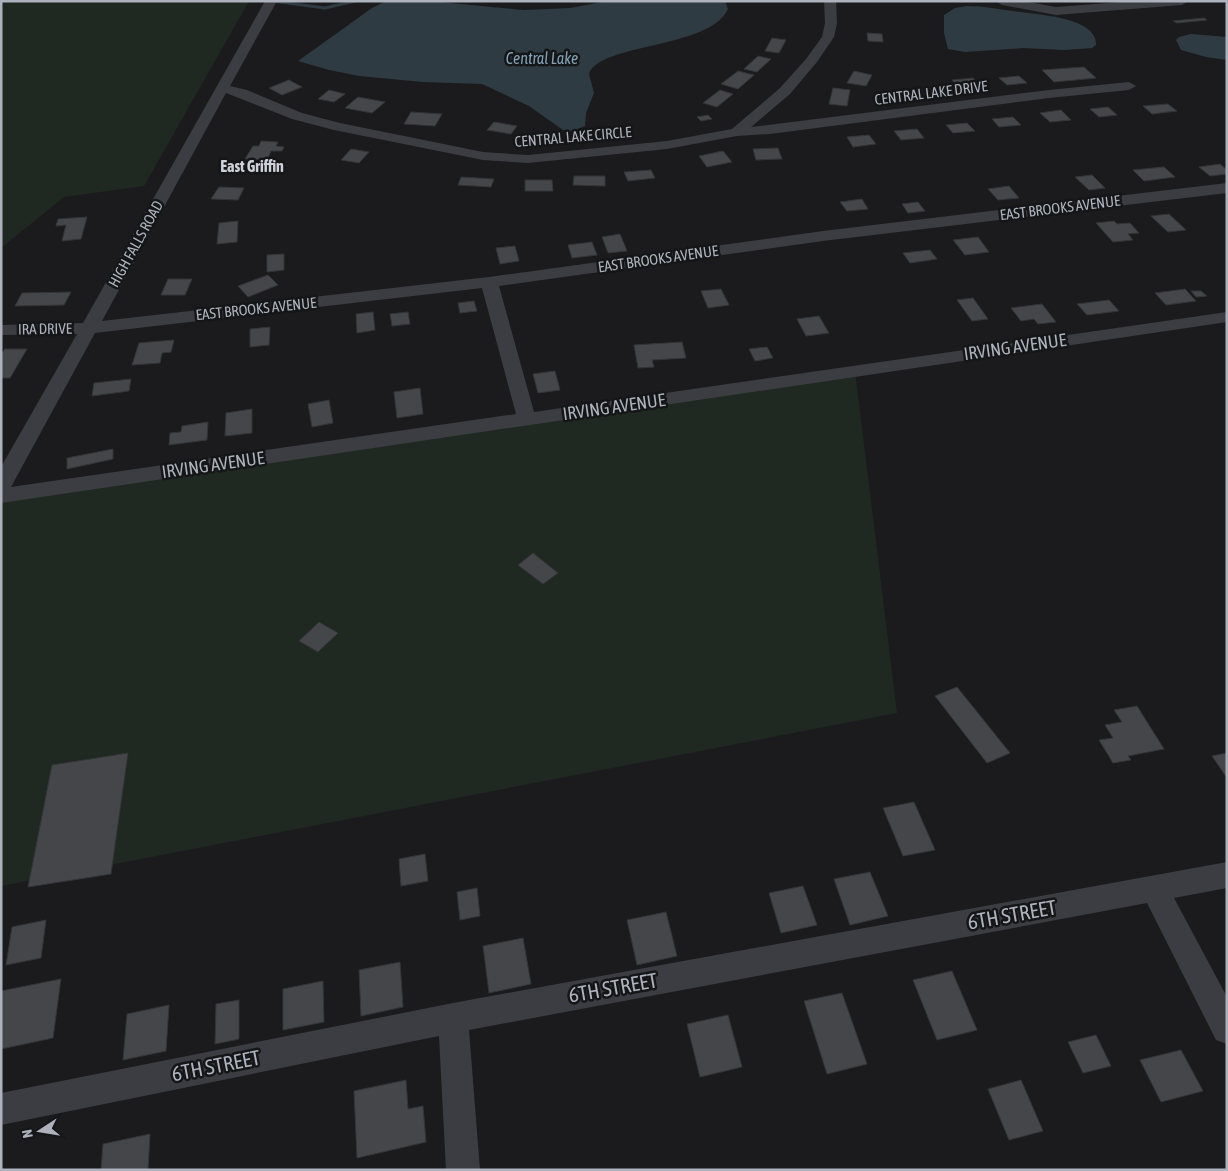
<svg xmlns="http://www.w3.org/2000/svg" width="1228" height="1171" font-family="'Asap Condensed',sans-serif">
<rect width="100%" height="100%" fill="#1b1b1d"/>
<g fill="#202921">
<path d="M 1,1 L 249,1 L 144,186 L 64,197 L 1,248 Z"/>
<path d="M 855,371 L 897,713 L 1,886 L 1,498 Z"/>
</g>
<g fill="#2f3b42">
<path d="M 386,1 L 430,1 L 524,10 L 570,8 L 608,1 L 725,1 L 728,9 C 710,49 599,43 589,74 L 594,93 L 586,113 L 585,126 L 572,131 L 563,130 L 529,106 L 482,84 L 423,82 L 359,76 L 329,70 L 298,61 L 372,8 Z"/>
<path d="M 967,6 C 985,6 1003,10 1021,12 C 1040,15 1098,18 1096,45 L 1092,48 L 1064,50 L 1024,48 L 965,52 L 948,49 L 944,33 L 944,15 L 955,8 Z"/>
<path d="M 1191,34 L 1227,37 L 1227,60 L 1206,57 L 1181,50 L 1176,40 L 1179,37 Z"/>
</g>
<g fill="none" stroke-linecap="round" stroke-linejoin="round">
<path stroke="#2f3b42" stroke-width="3" d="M 272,1 L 325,8 L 355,1"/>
</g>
<g fill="#44464a" stroke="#343539">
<path d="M 1204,18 L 1207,20 L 1177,23 L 1173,21 Z"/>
<path d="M 867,33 L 882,34 L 883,42 L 868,41 Z"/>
<path d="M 772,38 L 786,40 L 779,53 L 765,51 Z"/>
<path d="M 758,56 L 771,59 L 757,72 L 744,69 Z"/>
<path d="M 1084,67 L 1096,78 L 1054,82 L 1042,70 Z"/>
<path d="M 738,71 L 754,75 L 738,89 L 721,84 Z"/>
<path d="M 854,71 L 872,75 L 866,86 L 847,83 Z"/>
<path d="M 1019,76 L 1027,83 L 1007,85 L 999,78 Z"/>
<path d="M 973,78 L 980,86 L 959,88 L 952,80 Z"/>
<path d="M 289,80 L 302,87 L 282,95 L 269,88 Z"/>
<path d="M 833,88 L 850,90 L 847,106 L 829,104 Z"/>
<path d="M 329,90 L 345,94 L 334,102 L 318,99 Z"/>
<path d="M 720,90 L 733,94 L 717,107 L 703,103 Z"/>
<path d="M 358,97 L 385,102 L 372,113 L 345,108 Z"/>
<path d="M 1168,104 L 1177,111 L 1152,114 L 1143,106 Z"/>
<path d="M 1108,107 L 1117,115 L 1099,117 L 1090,109 Z"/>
<path d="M 1061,110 L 1071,120 L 1050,122 L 1040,113 Z"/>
<path d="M 411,112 L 442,114 L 435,126 L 404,124 Z"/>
<path d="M 708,115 L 712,119 L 701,121 L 697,117 Z"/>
<path d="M 1013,117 L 1021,125 L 999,127 L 992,119 Z"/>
<path d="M 494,122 L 517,126 L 511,134 L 487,130 Z"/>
<path d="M 967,123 L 975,131 L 953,133 L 946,125 Z"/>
<path d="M 917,129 L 924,138 L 901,140 L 894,131 Z"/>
<path d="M 869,135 L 876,144 L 853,147 L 847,137 Z"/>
<path d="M 261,141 L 278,142 L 276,146 L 284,147 L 282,151 L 271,151 L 267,160 L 245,159 L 253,146 L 259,146 Z"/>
<path d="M 778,148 L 782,159 L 756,160 L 753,149 Z"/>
<path d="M 351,149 L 369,152 L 359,163 L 341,160 Z"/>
<path d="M 723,151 L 732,162 L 707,167 L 699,156 Z"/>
<path d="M 1220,164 L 1227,170 L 1227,174 L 1210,176 L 1199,167 Z"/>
<path d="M 1164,167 L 1175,177 L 1144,181 L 1133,170 Z"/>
<path d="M 651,170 L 655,178 L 628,181 L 624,172 Z"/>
<path d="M 1092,175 L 1105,188 L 1089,190 L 1075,177 Z"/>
<path d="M 574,176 L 605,176 L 605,186 L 573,185 Z"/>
<path d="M 461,177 L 494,179 L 491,187 L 458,185 Z"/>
<path d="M 525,180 L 552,180 L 553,191 L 525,191 Z"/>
<path d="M 1009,186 L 1019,198 L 998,200 L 988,189 Z"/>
<path d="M 219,187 L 244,188 L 238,200 L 211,199 Z"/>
<path d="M 862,199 L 868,209 L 847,211 L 840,202 Z"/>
<path d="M 918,202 L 925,211 L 908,213 L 902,204 Z"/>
<path d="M 1169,214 L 1186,230 L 1168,232 L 1151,216 Z"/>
<path d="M 87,217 L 81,239 L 62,241 L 66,225 L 56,226 L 58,219 Z"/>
<path d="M 238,221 L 237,242 L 217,244 L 219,223 Z"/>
<path d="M 1114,221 L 1117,224 L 1130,223 L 1139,233 L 1128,234 L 1133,240 L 1113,242 L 1096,223 Z"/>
<path d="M 620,234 L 627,251 L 608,253 L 602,237 Z"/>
<path d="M 978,237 L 989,252 L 965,255 L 953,240 Z"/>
<path d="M 592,242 L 597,255 L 572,258 L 568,245 Z"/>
<path d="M 515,246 L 519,261 L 500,264 L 496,248 Z"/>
<path d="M 930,250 L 937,259 L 910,263 L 903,253 Z"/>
<path d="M 284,254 L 284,270 L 267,272 L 267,255 Z"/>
<path d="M 268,275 L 278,285 L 248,297 L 238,286 Z"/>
<path d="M 168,279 L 192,279 L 185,295 L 161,295 Z"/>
<path d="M 721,289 L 729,305 L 708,308 L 701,291 Z"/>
<path d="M 1185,289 L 1196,301 L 1166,305 L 1155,293 Z"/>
<path d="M 1191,291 L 1201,291 L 1207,296 L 1196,297 Z"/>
<path d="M 71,292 L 64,305 L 15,306 L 22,293 Z"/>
<path d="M 973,298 L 988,319 L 972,321 L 957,300 Z"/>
<path d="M 1109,300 L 1119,311 L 1087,315 L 1077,304 Z"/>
<path d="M 474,301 L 477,311 L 460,313 L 458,303 Z"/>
<path d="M 1042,304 L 1056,322 L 1038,324 L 1034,319 L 1021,321 L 1011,308 Z"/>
<path d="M 373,312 L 375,330 L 357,333 L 356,314 Z"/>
<path d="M 408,312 L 410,324 L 392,326 L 390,314 Z"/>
<path d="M 819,316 L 829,333 L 806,336 L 797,319 Z"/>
<path d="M 270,327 L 269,345 L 250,347 L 250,329 Z"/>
<path d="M 174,340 L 171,352 L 162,353 L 160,363 L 132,365 L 139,343 Z"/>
<path d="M 682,342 L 686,358 L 652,360 L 654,367 L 638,368 L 634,345 Z"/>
<path d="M 767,347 L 773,358 L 755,361 L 749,349 Z"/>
<path d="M 5,349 L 27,349 L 10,378 L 1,378 L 1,354 Z"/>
<path d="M 555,371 L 560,390 L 538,393 L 533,374 Z"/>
<path d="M 131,379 L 129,391 L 92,396 L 94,383 Z"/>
<path d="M 420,388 L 423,414 L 397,418 L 394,392 Z"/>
<path d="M 329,400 L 333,423 L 312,427 L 308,404 Z"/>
<path d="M 252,409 L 252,433 L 225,436 L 226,413 Z"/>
<path d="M 208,422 L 207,440 L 169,445 L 170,433 L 181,432 L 182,426 Z"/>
<path d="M 113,449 L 113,459 L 67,469 L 67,458 Z"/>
<path d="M 533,553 L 558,573 L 543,584 L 518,565 Z"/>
<path d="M 319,622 L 338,633 L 318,652 L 299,641 Z"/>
<path d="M 957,687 L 1010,753 L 987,763 L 935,696 Z"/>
<path d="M 1137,706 L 1164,749 L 1128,756 L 1131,760 L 1113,763 L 1099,740 L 1113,738 L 1105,725 L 1122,722 L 1114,710 Z"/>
<path d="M 128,753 L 111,874 L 28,887 L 52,765 Z"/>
<path d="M 1227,753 L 1227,778 L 1212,756 Z"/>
<path d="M 914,802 L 935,850 L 903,856 L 883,808 Z"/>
<path d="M 425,854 L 428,881 L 401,886 L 399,859 Z"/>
<path d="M 870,872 L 888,916 L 850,925 L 834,879 Z"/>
<path d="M 803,886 L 817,925 L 781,933 L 769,893 Z"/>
<path d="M 477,888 L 480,916 L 460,920 L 457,892 Z"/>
<path d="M 666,912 L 677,956 L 637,965 L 627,920 Z"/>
<path d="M 46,920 L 41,958 L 6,965 L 12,927 Z"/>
<path d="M 523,938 L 531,984 L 489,993 L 483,946 Z"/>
<path d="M 400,962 L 403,1007 L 361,1016 L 359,970 Z"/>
<path d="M 952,971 L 977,1030 L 937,1040 L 913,980 Z"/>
<path d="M 61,979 L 53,1038 L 1,1049 L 1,991 Z"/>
<path d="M 323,981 L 324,1022 L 283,1030 L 283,989 Z"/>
<path d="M 842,993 L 867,1064 L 827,1074 L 804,1001 Z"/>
<path d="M 239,1000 L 239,1039 L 215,1044 L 216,1004 Z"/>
<path d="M 169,1005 L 166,1051 L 123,1060 L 127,1014 Z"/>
<path d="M 728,1015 L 742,1067 L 700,1077 L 687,1024 Z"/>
<path d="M 1096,1035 L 1111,1066 L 1083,1073 L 1068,1042 Z"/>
<path d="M 1181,1050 L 1203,1091 L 1161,1102 L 1140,1060 Z"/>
<path d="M 406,1080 L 408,1109 L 423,1106 L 426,1142 L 357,1158 L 354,1091 Z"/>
<path d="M 1021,1080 L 1043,1131 L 1009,1140 L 988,1089 Z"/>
<path d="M 150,1134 L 148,1170 L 101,1170 L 103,1144 Z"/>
</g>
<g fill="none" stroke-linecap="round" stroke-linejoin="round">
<g fill="#3b3d42" fill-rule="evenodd">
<path d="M 265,1 L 277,1 L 230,86 L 247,90 L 302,113 L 340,123 L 483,152 L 528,155 L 667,141 L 732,129 L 780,88 L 806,59 L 822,37 L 825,23 L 824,1 L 836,1 L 837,23 L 834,37 L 817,62 L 790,94 L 751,127 L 1049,90 L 1129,82 L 1136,86 L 1129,90 L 1049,98 L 770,134 L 737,136 L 667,149 L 528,163 L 483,160 L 334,130 L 292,119 L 226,93 L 102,321 L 489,277 L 823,231 L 1227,183 L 1227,193 L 823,241 L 499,286 L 534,412 L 1227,312 L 1227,322 L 1,503 L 1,467 L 77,334 L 1,335 L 1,325 L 83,323 ZM 482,288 L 516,414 L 11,487 L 95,333 Z"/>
<path d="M 996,1 L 1023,1 L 1056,7 L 1134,1 L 1188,1 L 1182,5 L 1056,15 L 1002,5 Z"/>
<path d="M 1227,862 L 1227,888 L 1174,898 L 1227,997 L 1227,1044 L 1216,1040 L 1147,903 L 469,1030 L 480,1170 L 446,1170 L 439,1036 L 1,1125 L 1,1093 L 453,1003 Z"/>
</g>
</g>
<g text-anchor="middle" stroke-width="5" stroke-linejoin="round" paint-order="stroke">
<g font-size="15" fill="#adb2bd" stroke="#151618">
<text transform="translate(931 93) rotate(-7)" y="5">CENTRAL LAKE DRIVE</text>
<text transform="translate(573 137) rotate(-5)" y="5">CENTRAL LAKE CIRCLE</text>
<text transform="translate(1060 208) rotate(-7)" y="5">EAST BROOKS AVENUE</text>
<text transform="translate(136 244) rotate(-61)" y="5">HIGH FALLS ROAD</text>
<text transform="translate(658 259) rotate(-8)" y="5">EAST BROOKS AVENUE</text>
<text transform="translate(256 309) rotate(-6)" y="5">EAST BROOKS AVENUE</text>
<text transform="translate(45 329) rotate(-1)" y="5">IRA DRIVE</text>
</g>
<g font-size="16" font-style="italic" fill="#83a2b8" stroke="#151618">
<text x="542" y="64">Central Lake</text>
</g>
<g font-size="16" font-weight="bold" fill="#ced1d9" stroke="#151618">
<text x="252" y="172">East Griffin</text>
</g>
<g font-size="18" fill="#adb2bd" stroke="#151618">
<text transform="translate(1015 347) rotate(-8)" y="6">IRVING AVENUE</text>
<text transform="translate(614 407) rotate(-8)" y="6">IRVING AVENUE</text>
<text transform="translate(213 465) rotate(-8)" y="6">IRVING AVENUE</text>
</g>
<g font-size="21" fill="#adb2bd" stroke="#151618">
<text transform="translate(1012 915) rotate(-10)" y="7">6TH STREET</text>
<text transform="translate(613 988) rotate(-10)" y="7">6TH STREET</text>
<text transform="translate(216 1066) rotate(-11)" y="7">6TH STREET</text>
</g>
</g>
<rect width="1228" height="1171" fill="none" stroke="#adb2bd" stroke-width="5"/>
<g transform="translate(40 1131) rotate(258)" stroke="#151618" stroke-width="4" paint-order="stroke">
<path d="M0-4L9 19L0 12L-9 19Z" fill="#adb2bd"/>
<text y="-8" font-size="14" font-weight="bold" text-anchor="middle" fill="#adb2bd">N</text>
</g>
</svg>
